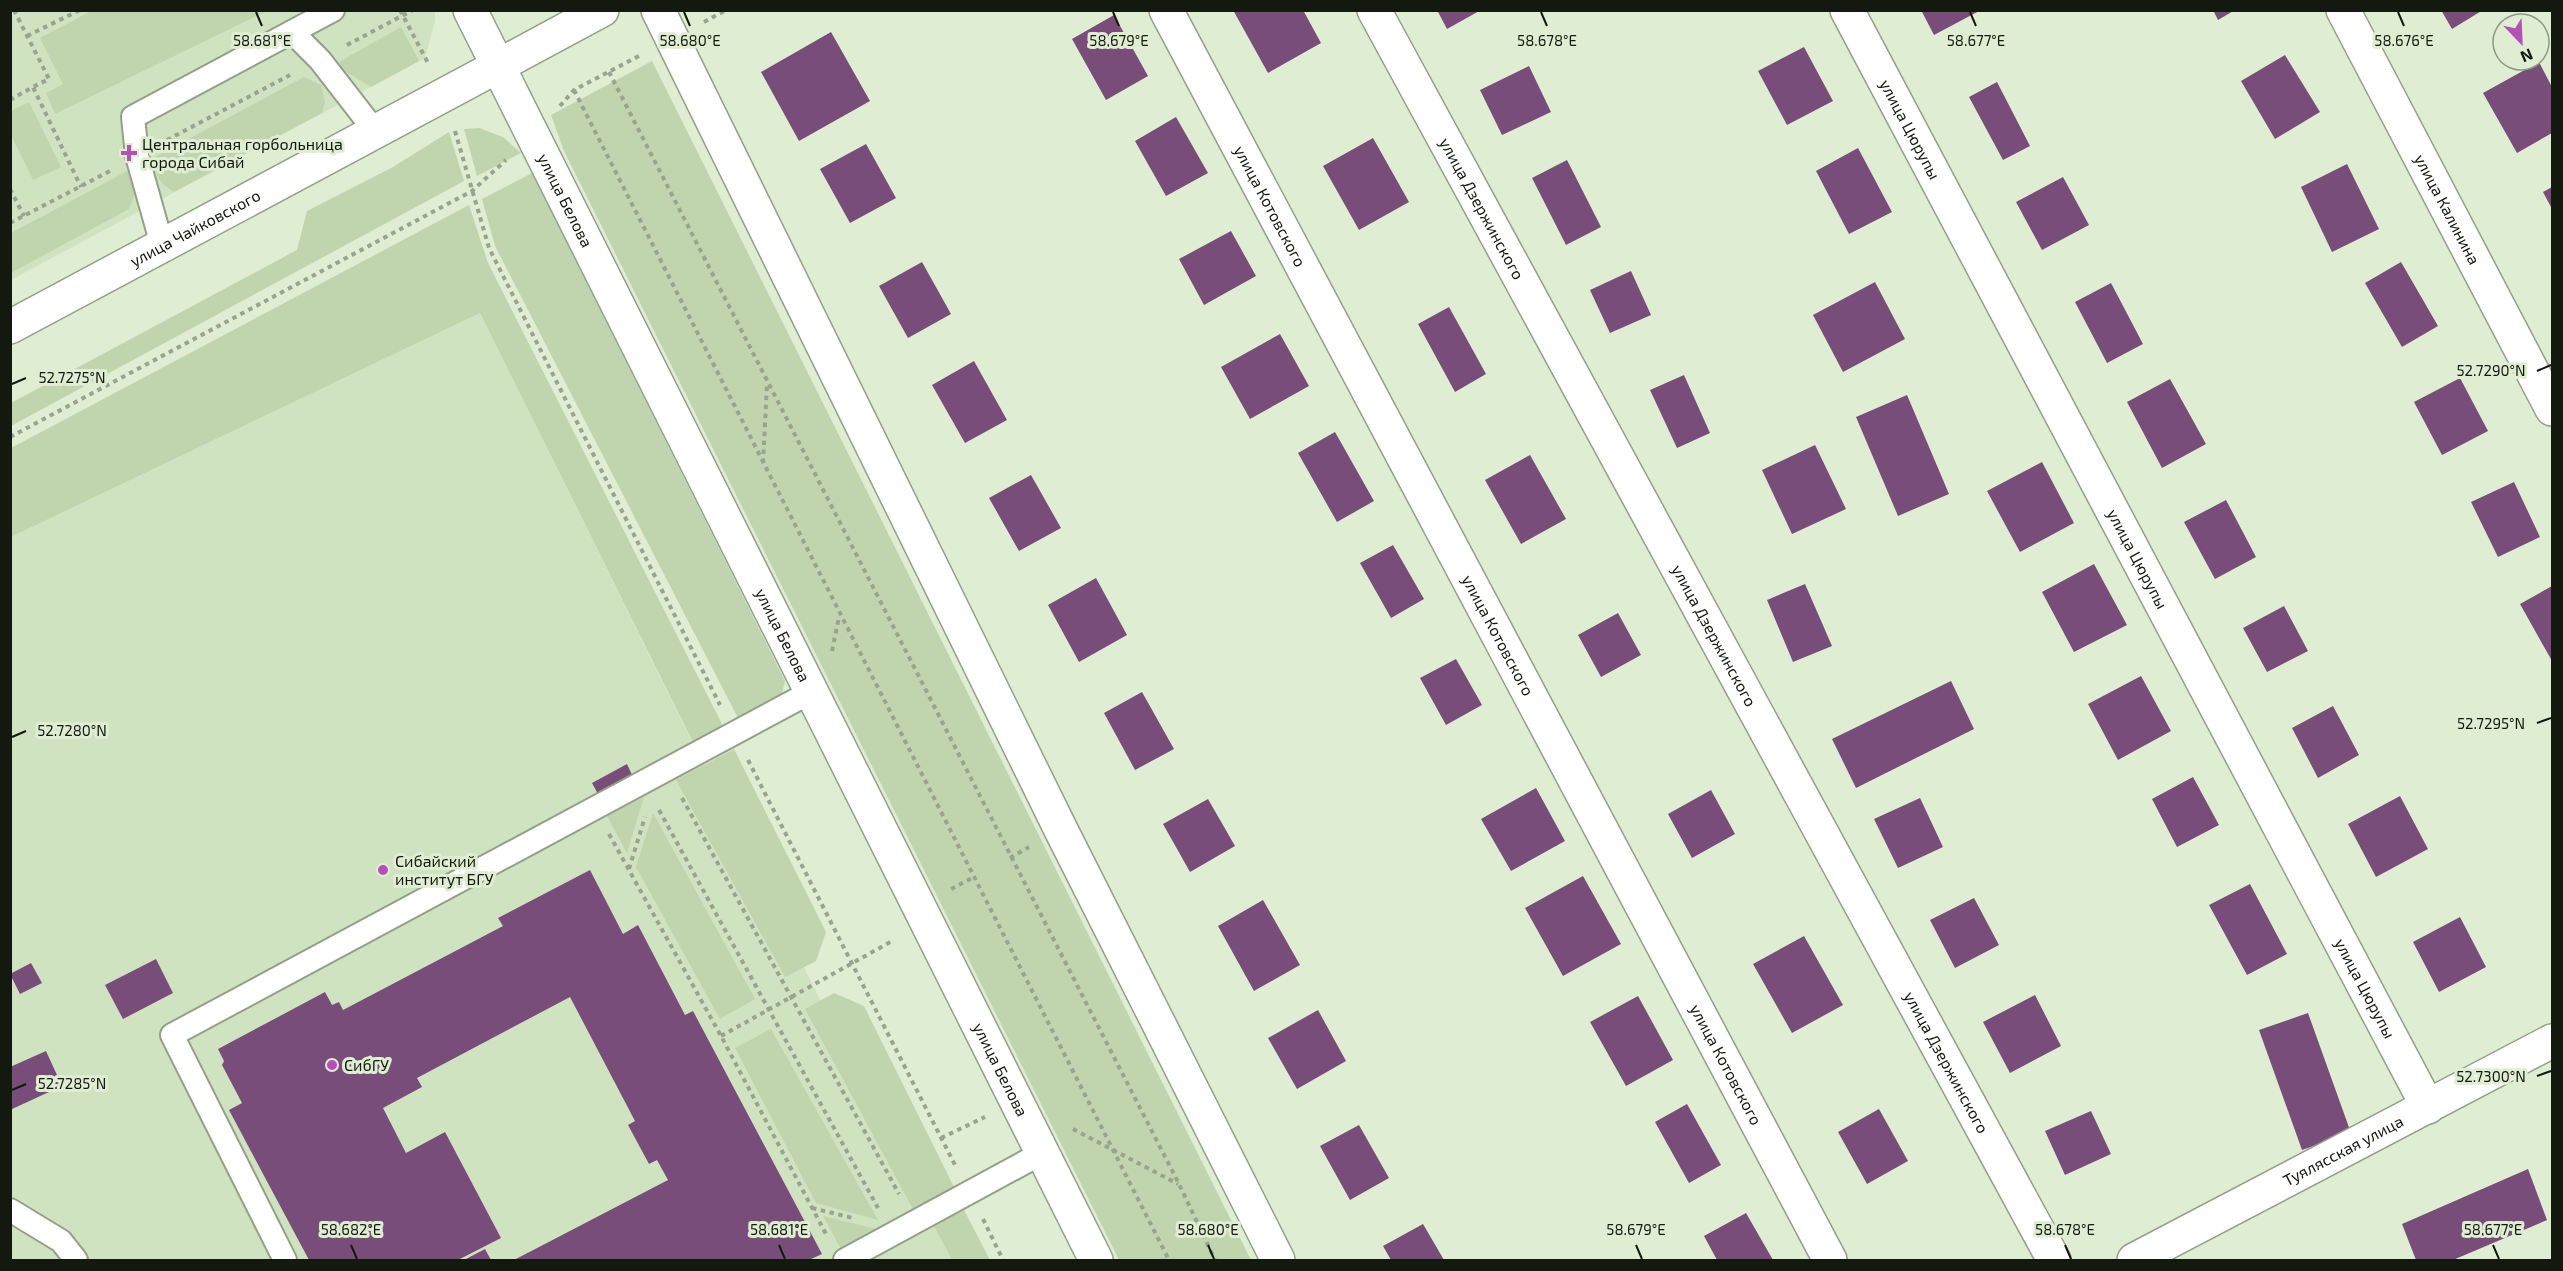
<svg xmlns="http://www.w3.org/2000/svg" width="2563" height="1271" font-family="'Exo 2',sans-serif">
<rect width="100%" height="100%" fill="#dfeed3"/>
<g fill="#d0e3c1">
<path d="M 11,11 L 435,11 L 435,21 L 425,58 L 11,280 Z"/>
<path d="M 480,313 L 831,1022 L 952,1260 L 11,1260 L 11,537 Z"/>
</g>
<g fill="#c0d5ae">
<path d="M 93,10 L 267,10 L 267,11 L 55,114 L 46,93 L 63,84 L 40,38 Z"/>
<path d="M 401,27 L 419,61 L 371,87 L 345,71 L 339,62 Z"/>
<path d="M 652,61 L 1251,1260 L 1119,1260 L 564,151 L 551,115 Z"/>
<path d="M 304,77 L 321,85 L 325,102 L 322,113 L 174,192 C 159,183 155,176 153,158 Z"/>
<path d="M 29,102 L 61,167 L 33,180 L 11,135 L 11,111 Z"/>
<path d="M 479,128 L 503,137 L 521,153 L 477,176 L 464,129 Z"/>
<path d="M 449,132 L 464,181 L 11,426 L 11,403 L 297,250 L 307,211 L 393,167 Z"/>
<path d="M 131,169 L 136,191 L 129,209 L 11,273 L 11,233 Z"/>
<path d="M 532,173 L 785,681 L 781,698 L 739,720 L 495,246 L 482,199 Z"/>
<path d="M 469,205 L 488,263 L 724,728 L 694,744 L 480,313 L 11,537 L 11,448 Z"/>
<path d="M 734,749 L 826,932 L 816,961 L 785,977 L 676,780 Z"/>
<path d="M 644,797 L 627,853 L 607,816 Z"/>
<path d="M 653,813 L 755,999 L 720,1019 L 636,867 Z"/>
<path d="M 834,993 L 864,1006 L 955,1189 L 914,1211 L 805,1009 Z"/>
<path d="M 771,1029 L 878,1220 L 816,1203 L 735,1048 Z"/>
<path d="M 963,1208 L 990,1260 L 952,1260 L 933,1224 Z"/>
<path d="M 823,1216 L 881,1230 L 842,1251 Z"/>
</g>
<g fill="#794d7a">
<path d="M 1233,10 L 1303,10 L 1321,43 L 1268,73 Z"/>
<path d="M 1437,10 L 1481,10 L 1447,29 Z"/>
<path d="M 1921,10 L 1981,10 L 1934,35 Z"/>
<path d="M 2213,10 L 2235,10 L 2218,20 Z"/>
<path d="M 2441,10 L 2483,10 L 2452,29 Z"/>
<path d="M 1114,15 L 1148,76 L 1106,100 L 1072,39 Z"/>
<path d="M 831,32 L 870,101 L 799,141 L 761,72 Z"/>
<path d="M 1804,47 L 1833,101 L 1787,125 L 1758,71 Z"/>
<path d="M 2285,55 L 2320,112 L 2275,139 L 2241,81 Z"/>
<path d="M 2539,62 L 2552,87 L 2552,133 L 2517,153 L 2483,93 Z"/>
<path d="M 1529,66 L 1551,112 L 1502,135 L 1480,90 Z"/>
<path d="M 1997,82 L 2030,146 L 2003,160 L 1969,97 Z"/>
<path d="M 1176,117 L 1208,173 L 1166,196 L 1135,141 Z"/>
<path d="M 1373,138 L 1409,202 L 1359,230 L 1323,166 Z"/>
<path d="M 866,144 L 896,198 L 850,223 L 820,169 Z"/>
<path d="M 1858,148 L 1892,212 L 1849,234 L 1816,171 Z"/>
<path d="M 1567,160 L 1601,227 L 1566,245 L 1532,178 Z"/>
<path d="M 2347,164 L 2379,229 L 2332,252 L 2301,187 Z"/>
<path d="M 2063,177 L 2089,225 L 2042,250 L 2016,202 Z"/>
<path d="M 2552,187 L 2552,209 L 2543,192 Z"/>
<path d="M 1231,231 L 1256,276 L 1204,305 L 1179,259 Z"/>
<path d="M 922,262 L 951,314 L 908,338 L 879,286 Z"/>
<path d="M 2401,262 L 2438,326 L 2402,347 L 2365,283 Z"/>
<path d="M 1631,271 L 1651,315 L 1610,333 L 1590,290 Z"/>
<path d="M 1875,282 L 1905,339 L 1843,372 L 1813,315 Z"/>
<path d="M 2111,283 L 2143,344 L 2107,363 L 2075,302 Z"/>
<path d="M 1449,307 L 1486,374 L 1455,392 L 1418,324 Z"/>
<path d="M 1280,334 L 1309,386 L 1250,419 L 1221,367 Z"/>
<path d="M 974,361 L 1007,420 L 965,443 L 932,385 Z"/>
<path d="M 1684,375 L 1710,433 L 1677,448 L 1650,390 Z"/>
<path d="M 2460,378 L 2488,431 L 2442,455 L 2414,402 Z"/>
<path d="M 2170,379 L 2206,444 L 2162,468 L 2127,402 Z"/>
<path d="M 1907,395 L 1949,494 L 1898,516 L 1856,417 Z"/>
<path d="M 1335,432 L 1374,501 L 1337,522 L 1298,453 Z"/>
<path d="M 1815,445 L 1846,509 L 1792,534 L 1762,470 Z"/>
<path d="M 1530,455 L 1566,519 L 1521,544 L 1485,480 Z"/>
<path d="M 2042,462 L 2074,523 L 2020,552 L 1987,491 Z"/>
<path d="M 1031,475 L 1061,528 L 1019,551 L 989,498 Z"/>
<path d="M 2514,482 L 2540,537 L 2498,557 L 2471,502 Z"/>
<path d="M 2226,500 L 2256,557 L 2215,579 L 2184,522 Z"/>
<path d="M 1393,545 L 1424,599 L 1391,618 L 1360,563 Z"/>
<path d="M 2094,564 L 2127,625 L 2074,652 L 2042,592 Z"/>
<path d="M 1096,578 L 1127,635 L 1079,662 L 1048,605 Z"/>
<path d="M 1805,584 L 1832,646 L 1793,662 L 1767,600 Z"/>
<path d="M 2552,586 L 2552,661 L 2520,604 Z"/>
<path d="M 2284,606 L 2308,651 L 2267,672 L 2243,628 Z"/>
<path d="M 1618,613 L 1641,655 L 1601,677 L 1578,635 Z"/>
<path d="M 1456,659 L 1482,705 L 1446,725 L 1420,678 Z"/>
<path d="M 2141,676 L 2171,731 L 2118,760 L 2088,704 Z"/>
<path d="M 1951,681 L 1974,729 L 1856,788 L 1832,739 Z"/>
<path d="M 1142,692 L 1174,749 L 1135,770 L 1104,713 Z"/>
<path d="M 2333,706 L 2359,755 L 2318,778 L 2292,728 Z"/>
<path d="M 627,764 L 633,777 L 599,796 L 592,783 Z"/>
<path d="M 2193,777 L 2219,825 L 2177,847 L 2152,799 Z"/>
<path d="M 1536,788 L 1565,841 L 1511,871 L 1481,819 Z"/>
<path d="M 1711,790 L 1735,834 L 1692,858 L 1668,814 Z"/>
<path d="M 2400,796 L 2428,849 L 2376,877 L 2348,824 Z"/>
<path d="M 1920,798 L 1943,847 L 1898,868 L 1874,819 Z"/>
<path d="M 1208,799 L 1235,846 L 1190,872 L 1163,824 Z"/>
<path d="M 590,870 L 623,934 L 638,925 L 685,1015 L 693,1011 L 822,1254 L 809,1260 L 514,1260 L 668,1180 L 657,1160 L 649,1164 L 628,1125 L 635,1121 L 570,997 L 417,1078 L 422,1087 L 383,1108 L 406,1153 L 445,1132 L 501,1238 L 458,1260 L 309,1260 L 229,1110 L 242,1103 L 222,1065 L 224,1061 L 218,1049 L 325,992 L 332,1005 L 339,1002 L 343,1010 L 503,926 L 498,918 Z"/>
<path d="M 1583,876 L 1621,944 L 1563,976 L 1525,908 Z"/>
<path d="M 2250,884 L 2287,954 L 2247,975 L 2209,905 Z"/>
<path d="M 1974,898 L 1999,945 L 1955,968 L 1930,920 Z"/>
<path d="M 1263,900 L 1300,965 L 1254,991 L 1218,926 Z"/>
<path d="M 2460,917 L 2486,967 L 2439,992 L 2413,942 Z"/>
<path d="M 1804,936 L 1843,1005 L 1792,1033 L 1753,964 Z"/>
<path d="M 156,959 L 173,993 L 123,1019 L 105,985 Z"/>
<path d="M 31,963 L 42,983 L 20,994 L 10,974 Z"/>
<path d="M 2035,995 L 2061,1046 L 2010,1073 L 1983,1022 Z"/>
<path d="M 1638,996 L 1673,1060 L 1626,1086 L 1590,1022 Z"/>
<path d="M 1318,1010 L 1346,1061 L 1297,1089 L 1268,1038 Z"/>
<path d="M 2308,1013 L 2351,1133 L 2302,1150 L 2259,1030 Z"/>
<path d="M 46,1051 L 62,1086 L 10,1110 L 10,1067 Z"/>
<path d="M 1687,1104 L 1721,1165 L 1689,1183 L 1655,1122 Z"/>
<path d="M 1879,1109 L 1908,1161 L 1867,1184 L 1838,1132 Z"/>
<path d="M 2091,1111 L 2111,1154 L 2065,1175 L 2045,1131 Z"/>
<path d="M 1359,1125 L 1389,1178 L 1350,1200 L 1320,1146 Z"/>
<path d="M 2528,1169 L 2547,1220 L 2453,1260 L 2416,1260 L 2402,1224 Z"/>
<path d="M 1746,1213 L 1773,1260 L 1717,1260 L 1704,1236 Z"/>
<path d="M 1423,1224 L 1444,1260 L 1391,1260 L 1383,1246 Z"/>
<path d="M 485,1249 L 491,1260 L 464,1260 Z"/>
</g>
<g fill="none" stroke-linecap="round" stroke-linejoin="round">
<g stroke="#92a087" stroke-width="26">
<g id="service">
<path d="M 292,32 L 320,60 L 375,131"/>
<path d="M 162,245 L 137,156 L 133,117 L 333,10"/>
<path d="M 10,1210 L 61,1241 L 76,1260"/>
<path d="M 285,1260 L 172,1035 L 811,692"/>
<path d="M 845,1260 L 1042,1153"/>
</g>
</g>
<g stroke="#92a087" stroke-width="36">
<g id="minor">
<path id="s1" d="M 1166,10 L 1830,1260"/>
<path id="s2" d="M 1374,10 L 2054,1260"/>
<path id="s3" d="M 1847,10 L 2428,1107"/>
<path id="s4" d="M 2343,10 L 2552,409"/>
<path id="s5" d="M 2134,1260 L 2552,1041"/>
</g>
</g>
<g stroke="#92a087" stroke-width="36">
<g id="tertiary">
<path id="s6" d="M 10,327 L 498,66"/>
</g>
</g>
<g stroke="#92a087" stroke-width="36">
<g id="secondary">
<path id="s7" d="M 470,10 L 1096,1260"/>
<path d="M 658,10 L 1061,830 L 1278,1260"/>
<path d="M 498,66 L 602,10"/>
</g>
</g>
<g stroke="#98a48f" stroke-width="4" stroke-dasharray="4.5 4.5" stroke-linecap="butt">
<path d="M 14,10 L 49,79 L 33,87"/>
<path d="M 400,10 L 428,63"/>
<path d="M 704,22 L 726,10"/>
<path d="M 27,36 L 80,10"/>
<path d="M 347,45 L 413,10"/>
<path d="M 609,72 L 1179,1184 L 1215,1260"/>
<path d="M 574,90 L 1169,1260"/>
<path d="M 10,100 L 33,87 L 81,187"/>
<path d="M 560,106 L 574,90 L 639,56"/>
<path d="M 455,131 L 489,248 L 720,705"/>
<path d="M 167,140 L 290,75"/>
<path d="M 10,189 L 24,216"/>
<path d="M 10,223 L 110,171"/>
<path d="M 10,437 L 472,191 L 506,160"/>
<path d="M 763,463 L 767,384"/>
<path d="M 832,651 L 839,617"/>
<path d="M 748,760 L 955,1165"/>
<path d="M 682,798 L 899,1194"/>
<path d="M 659,810 L 878,1208"/>
<path d="M 609,834 L 721,1036 L 827,1236"/>
<path d="M 1010,858 L 1029,847"/>
<path d="M 629,869 L 645,817"/>
<path d="M 951,889 L 974,877"/>
<path d="M 721,1036 L 894,940"/>
<path d="M 1073,1129 L 1178,1184"/>
<path d="M 941,1138 L 985,1117"/>
<path d="M 812,1208 L 853,1218"/>
<path d="M 983,1219 L 1003,1260"/>
</g>
<use href="#service" stroke="#fff" stroke-width="22"/>
<use href="#minor" stroke="#fff" stroke-width="33"/>
<use href="#tertiary" stroke="#fff" stroke-width="33"/>
<use href="#secondary" stroke="#fff" stroke-width="33"/>
</g>
<path fill="none" stroke="#141910" stroke-width="2" d="M 256,12 L 262,26M 684,12 L 690,26M 1113,12 L 1119,26M 1541,12 L 1547,26M 1970,12 L 1976,26M 2398,12 L 2404,26M 2537,371 L 2551,365M 12,384 L 26,378M 2537,723 L 2551,718M 12,737 L 26,731M 2537,1076 L 2551,1071M 12,1090 L 26,1084M 351,1245 L 357,1259M 779,1245 L 785,1259M 1208,1245 L 1214,1259M 1636,1245 L 1642,1259M 2065,1245 L 2071,1259M 2493,1245 L 2499,1259"/>
<g fill="#b451b7" stroke="#dfeed3" stroke-width="2">
<path d="M126 144h6v6h6v6h-6v6h-6v-6h-6v-6h6z"/>
<circle cx="383" cy="870" r="6"/>
<circle cx="332" cy="1065" r="6"/>
</g>
<g text-anchor="middle" stroke-width="6" stroke-linejoin="round" paint-order="stroke">
<g font-size="16" fill="#141910" stroke="#dfeed3">
<text dy="6" stroke="none"><textPath href="#s3" startOffset="135">улица Цюрупы</textPath></text>
<text dy="6" stroke="none"><textPath href="#s7" startOffset="213">улица Белова</textPath></text>
<text dy="6" stroke="none"><textPath href="#s1" startOffset="222">улица Котовского</textPath></text>
<text dy="6" stroke="none"><textPath href="#s2" startOffset="226">улица Дзержинского</textPath></text>
<text dy="6" stroke="none"><textPath href="#s4" startOffset="225">улица Калинина</textPath></text>
<text dy="6" stroke="none"><textPath href="#s6" startOffset="210">улица Чайковского</textPath></text>
<text dy="6" stroke="none"><textPath href="#s3" startOffset="621">улица Цюрупы</textPath></text>
<text dy="6" stroke="none"><textPath href="#s7" startOffset="699">улица Белова</textPath></text>
<text dy="6" stroke="none"><textPath href="#s1" startOffset="708">улица Котовского</textPath></text>
<text dy="6" stroke="none"><textPath href="#s2" startOffset="712">улица Дзержинского</textPath></text>
<text dy="6" stroke="none"><textPath href="#s3" startOffset="1107">улица Цюрупы</textPath></text>
<text dy="6" stroke="none"><textPath href="#s2" startOffset="1198">улица Дзержинского</textPath></text>
<text dy="6" stroke="none"><textPath href="#s1" startOffset="1194">улица Котовского</textPath></text>
<text dy="6" stroke="none"><textPath href="#s7" startOffset="1185">улица Белова</textPath></text>
<text dy="6" stroke="none"><textPath href="#s5" startOffset="236">Туялясская улица</textPath></text>
</g>
<g font-size="16" fill="#141910" stroke="#dfeed3" text-anchor="start">
<text x="142" y="150">Центральная горбольница<tspan x="142" dy="18">города Сибай</tspan></text>
<text x="395" y="867">Сибайский<tspan x="395" dy="18">институт БГУ</tspan></text>
<text x="344" y="1071">СибГУ</text>
</g>
</g>
<g font-size="15" text-anchor="middle" fill="#141910" stroke="#dfeed3" stroke-width="6" stroke-linejoin="round" paint-order="stroke">
<text x="262" y="46">58.681°E</text>
<text x="690" y="46">58.680°E</text>
<text x="1119" y="46">58.679°E</text>
<text x="1547" y="46">58.678°E</text>
<text x="1976" y="46">58.677°E</text>
<text x="2404" y="46">58.676°E</text>
<text x="2491" y="376">52.7290°N</text>
<text x="72" y="383">52.7275°N</text>
<text x="2491" y="729">52.7295°N</text>
<text x="72" y="736">52.7280°N</text>
<text x="2491" y="1082">52.7300°N</text>
<text x="72" y="1089">52.7285°N</text>
<text x="351" y="1235">58.682°E</text>
<text x="779" y="1235">58.681°E</text>
<text x="1208" y="1235">58.680°E</text>
<text x="1636" y="1235">58.679°E</text>
<text x="2065" y="1235">58.678°E</text>
<text x="2493" y="1235">58.677°E</text>
</g>
<rect width="2563" height="1271" fill="none" stroke="#141910" stroke-width="24"/>
<g transform="translate(2521 42) rotate(157)"><circle r="28" fill="#dfeed3" stroke="#8e9985" stroke-width="1.5"/>
<path d="M0-4.5L10 22L0 15L-10 22Z" fill="#b451b7"/>
<text y="-9" font-size="16" font-weight="bold" text-anchor="middle" fill="#141910">N</text>
</g>
</svg>
